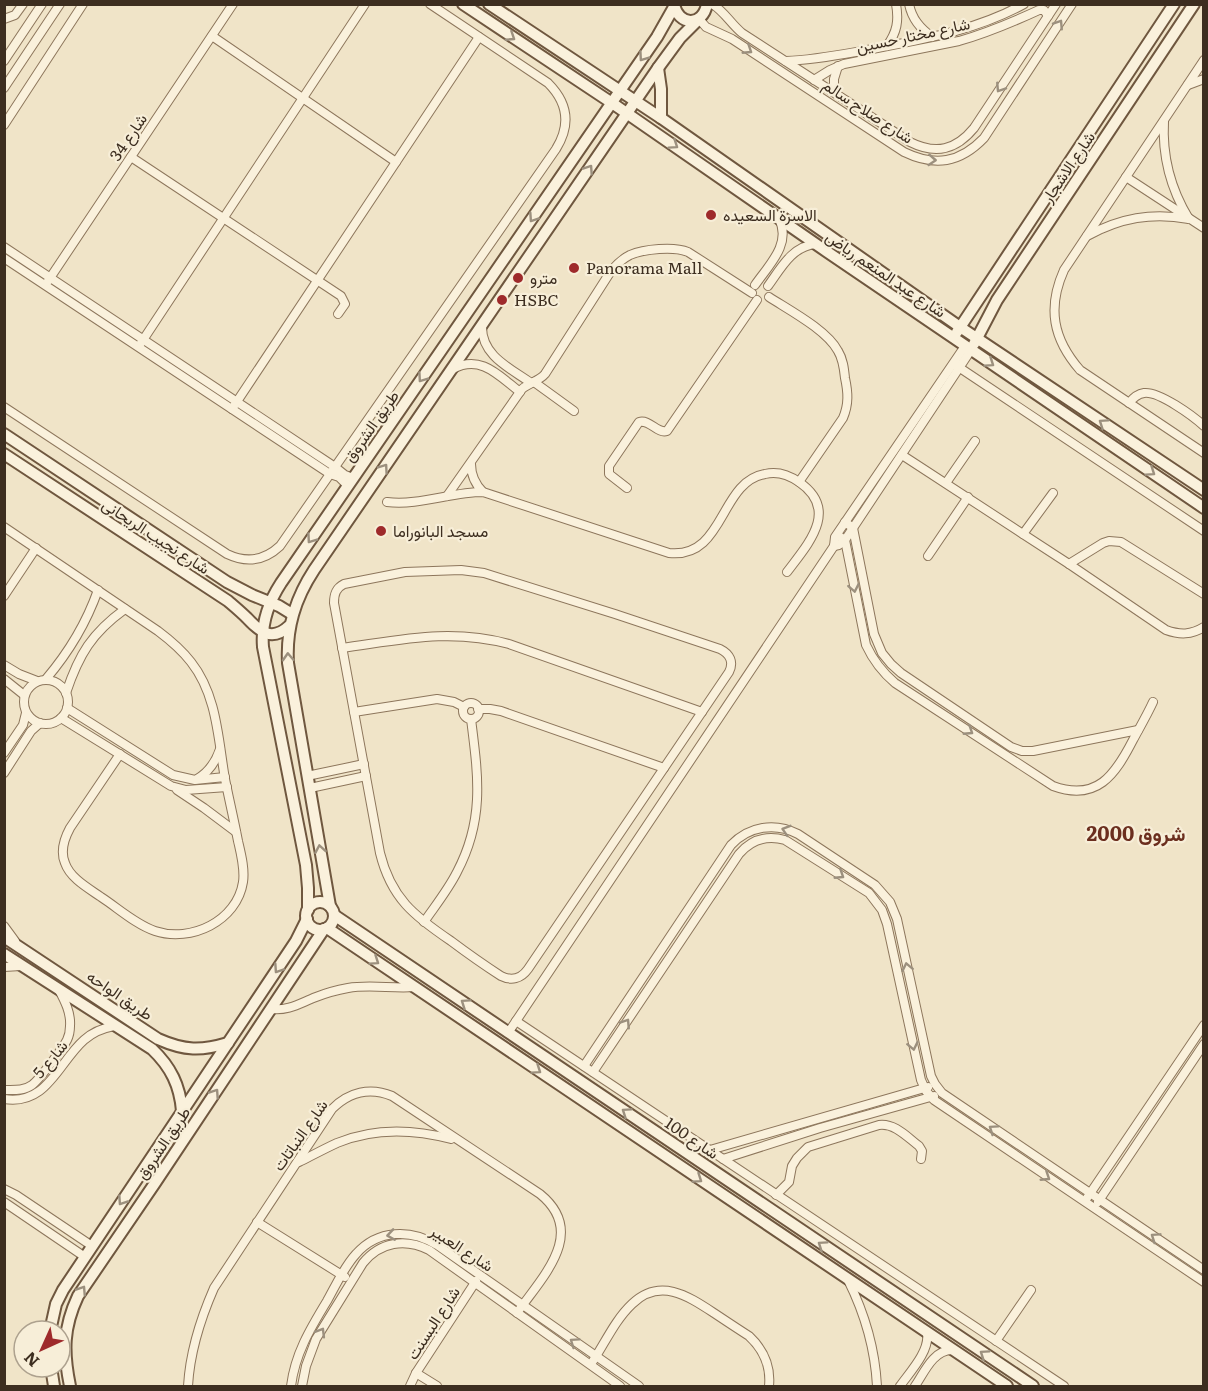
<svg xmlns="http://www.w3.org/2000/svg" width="1208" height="1391" font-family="Literata,Vazirmatn,serif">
<rect width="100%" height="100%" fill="#f0e4c8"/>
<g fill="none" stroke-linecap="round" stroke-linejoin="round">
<g stroke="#8d765c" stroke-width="10">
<g id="street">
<path d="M 712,4 C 724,11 731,24 742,33 L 910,142 C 936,155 956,150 974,128 L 1056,4"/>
<path d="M 909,4 C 912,19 920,28 932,37"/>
<path d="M 4,19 L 15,15 L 23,4"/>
<path d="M 699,19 L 706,27 L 732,39 L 904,152 C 935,167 960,163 984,138 L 1072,4"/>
<path d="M 212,36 L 396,162"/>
<path d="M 887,46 C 897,32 899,21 896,4"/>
<path d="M 1204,60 L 1064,270 C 1047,308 1053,339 1080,370 L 1204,453"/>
<path d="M 4,61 L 42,4"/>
<path d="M 786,61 C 815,60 844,54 873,49 C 925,39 977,30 1024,4"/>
<path d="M 814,80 L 830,70 L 844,64 L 959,41 C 987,33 1013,22 1039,10 L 1044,10 L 1048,16"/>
<path d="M 1188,85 L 1204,79"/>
<path d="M 4,88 L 60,4"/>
<path d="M 834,92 L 834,79 L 838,66"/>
<path d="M 1164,121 C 1162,157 1170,188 1189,219"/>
<path d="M 4,125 L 83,4"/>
<path d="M 131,157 L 341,296 L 345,304 L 338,314"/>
<path d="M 1126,177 L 1204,228"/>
<path d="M 1087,236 C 1120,218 1152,212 1189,219"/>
<path d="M 4,247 L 335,467 L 345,475 L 353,478"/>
<path d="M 4,258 L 330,474 L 339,477 L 348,486"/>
<path d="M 48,281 L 233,4"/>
<path d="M 755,285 C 768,266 792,244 779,219"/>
<path d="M 768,286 C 781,268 792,246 816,244"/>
<path d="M 769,297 C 789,310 827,330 838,351 C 843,359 844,368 845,378 C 848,392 849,404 843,418 L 799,482"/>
<path d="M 482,327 C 482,356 510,368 531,383"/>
<path d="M 141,343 L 365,4"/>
<path d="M 954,364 L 1204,531"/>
<path d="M 453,369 C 481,354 499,376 520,392"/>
<path d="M 534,382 L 574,411"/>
<path d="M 1129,403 C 1133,398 1137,394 1144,393 C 1159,391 1193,416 1204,426"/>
<path d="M 4,407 L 227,554 C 246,563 264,561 280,546 L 556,149 C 571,125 568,103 548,83 L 430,4"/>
<path d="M 232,409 L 479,37"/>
<path d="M 902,455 L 1069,564 L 1166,630 C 1180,635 1191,635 1204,627"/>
<path d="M 471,464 C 471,476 475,484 483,492"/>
<path d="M 946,483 L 975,441"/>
<path d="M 627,488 L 609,474 L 609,466 L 639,422 C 650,419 657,434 667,431 L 757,300"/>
<path d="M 447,496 L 522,389 C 529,383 539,381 545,374 L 611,271 C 616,265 622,259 630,255 C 644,249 674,246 688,252 L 752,293"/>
<path d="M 387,502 C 419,506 451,492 483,492 L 669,553 C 725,559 719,482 765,474 C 777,471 789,475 799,482 C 840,510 808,544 787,572"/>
<path d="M 845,522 L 853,528 L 874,634 L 882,653 L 891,664 L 901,673 L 1011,747 L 1022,751 L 1033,751 L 1138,730"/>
<path d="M 4,527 L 158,631 C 170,640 181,649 191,662 C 217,695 218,738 225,779 C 229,799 234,820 238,841 C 241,854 245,869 243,882 C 237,921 191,943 155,931 C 135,924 118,908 101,897 C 88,888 70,878 65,863 C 60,851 64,839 70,828 L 120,754"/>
<path d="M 1023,534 L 1053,493"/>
<path d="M 837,535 L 845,540 L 866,645 C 873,660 882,672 895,683 L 1053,786 C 1097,802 1115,775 1133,740 C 1140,727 1147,715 1153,702"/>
<path d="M 834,546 L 839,545 L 845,540 L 971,350"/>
<path d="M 928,556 L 968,497"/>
<path d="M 1069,564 L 1103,543 L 1109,541 L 1121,542 L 1204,594"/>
<path d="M 461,570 L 484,573 L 615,614 L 720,649 C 730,654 734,662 729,672 L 528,969 C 521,979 511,981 501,976 C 484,965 467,953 451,941 C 414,916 391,898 380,853 L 334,603 C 334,594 336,588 344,584 L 405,572 Z"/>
<path d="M 4,596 L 36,548"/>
<path d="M 342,648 C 401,640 450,628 509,644 L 702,712"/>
<path d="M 4,665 L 19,674 L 37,681"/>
<path d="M 4,679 L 24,695"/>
<path d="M 46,679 C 69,652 86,624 98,590"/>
<circle cx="46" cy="702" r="22"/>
<path d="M 66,693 C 79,654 92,633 125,609"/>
<circle cx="471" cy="711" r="8"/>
<path d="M 67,708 L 173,775 L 195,780 L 225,777"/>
<path d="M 478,709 L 490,709 L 501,711 L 664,768"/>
<path d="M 354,712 L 437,699 L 454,702 L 464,707"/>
<path d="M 61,718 L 171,786 L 186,790 L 227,787"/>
<path d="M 4,753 L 23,725 L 26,713"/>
<path d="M 4,773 L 31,731 L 40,723"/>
<path d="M 307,776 L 364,764"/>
<path d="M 197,779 C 209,772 216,761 220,749"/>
<path d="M 310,788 L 366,776"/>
<path d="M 177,790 L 204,808 L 236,832"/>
<path d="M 424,922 C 435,906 448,890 457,872 C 485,819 478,775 471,719"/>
<path d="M 4,926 L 15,941"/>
<path d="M 4,967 L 21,966"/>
<path d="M 271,1009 C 289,1011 300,1003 316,997 C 326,993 337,990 348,988 C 370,984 393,989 415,987"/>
<path d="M 516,1021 L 1064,1386"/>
<path d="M 508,1033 L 834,546 L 835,537 L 965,346"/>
<path d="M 584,1066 L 731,845 C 749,826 775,822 798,834 L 875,885 L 890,902 L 897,919 L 931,1076 L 935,1084 L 942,1093 L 1204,1270"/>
<path d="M 593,1072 L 739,854 C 751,840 767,835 785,840 L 869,893 L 882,910 L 887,924 L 921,1080 L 926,1091 L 934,1100 L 1204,1282"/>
<path d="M 4,1090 C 14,1090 24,1091 32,1085 C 39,1080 63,1048 67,1040 C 69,1036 70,1030 70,1026 C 71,1013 65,1001 59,990"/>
<path d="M 4,1099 C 47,1106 58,1063 84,1040 C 93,1032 103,1028 114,1026"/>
<path d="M 710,1150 L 928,1087"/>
<path d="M 723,1159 L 820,1128 L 934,1096"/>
<path d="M 299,1162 C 311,1156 324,1149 337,1143 C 373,1128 413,1129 451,1139"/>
<path d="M 4,1189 L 16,1195 L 92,1246"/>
<path d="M 776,1195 L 789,1182 L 792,1166 L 797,1158 L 808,1147 L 879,1125 C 895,1123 907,1137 919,1146 L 922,1151 L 921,1159"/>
<path d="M 1087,1198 L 1204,1025"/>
<path d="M 4,1202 L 85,1257"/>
<path d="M 1098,1202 L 1204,1044"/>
<path d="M 257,1222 L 345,1277"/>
<path d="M 848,1280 C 865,1314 875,1349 877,1386"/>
<path d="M 996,1341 L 1031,1290"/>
<path d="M 593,1361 C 605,1343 615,1320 632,1304 C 660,1277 688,1296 714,1313 C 726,1321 738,1329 749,1336 C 764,1350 771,1366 769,1386"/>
<path d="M 416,1373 L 437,1386"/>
<path d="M 188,1386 C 190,1351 200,1320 214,1288 L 332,1109 C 349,1092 370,1087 392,1096 L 540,1194 C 588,1233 542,1277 517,1313"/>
<path d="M 291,1386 C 295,1354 310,1329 327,1301 C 336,1285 344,1267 356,1254 C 378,1229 411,1229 437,1245 L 639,1386"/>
<path d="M 302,1386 L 306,1366 L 316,1339 L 363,1263 C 380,1242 405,1238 429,1250 L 620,1386"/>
<path d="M 410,1386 L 416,1373 L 476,1281"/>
<path d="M 900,1386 C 910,1372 930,1351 927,1333"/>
<path d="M 915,1386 C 924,1373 933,1350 952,1350"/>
</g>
</g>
<g stroke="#6f573f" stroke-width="14">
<g id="secondary">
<path d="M 463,4 L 612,103 L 823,249 L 1204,508"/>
<path d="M 489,4 L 661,118 L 960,327 L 1204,490"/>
<path d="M 674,4 C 678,26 703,27 707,4"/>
<path d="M 658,68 L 661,89 L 661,118"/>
<path d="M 957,332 L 1174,4"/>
<path d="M 974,344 L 997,300 L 1194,4"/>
<path d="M 4,434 L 227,582 L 252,595 L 279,606 L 292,614"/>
<path d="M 4,454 L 228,601 C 235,607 241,612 247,618 C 260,632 272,642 289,626"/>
<circle cx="320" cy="916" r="14"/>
<path d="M 330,906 L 288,663 C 286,628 295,599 314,570 L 658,68 L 680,38 L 698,20"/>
<path d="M 308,910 L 308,888 L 306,865 L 263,647 C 261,623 268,603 281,583 L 657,37 L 674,7"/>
<path d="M 334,915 L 1033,1386"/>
<path d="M 327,928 L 1007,1386"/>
<path d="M 4,937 L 158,1039 C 185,1051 201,1051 228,1043"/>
<path d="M 4,954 L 152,1049 C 171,1067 180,1086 182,1111"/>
<path d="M 50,1331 L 56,1304 L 63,1290 L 296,941 L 307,919"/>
<path d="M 51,1367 L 54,1386"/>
<path d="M 70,1386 C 63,1352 63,1328 78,1296 L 155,1183 L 324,929"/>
</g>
</g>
<use href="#street" stroke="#faf1dc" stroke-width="8"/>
<use href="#secondary" stroke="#faf1dc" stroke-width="10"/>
</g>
<defs><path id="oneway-chevron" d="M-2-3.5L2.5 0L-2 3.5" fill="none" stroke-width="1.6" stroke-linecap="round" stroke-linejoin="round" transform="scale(1.5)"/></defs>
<g stroke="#9c907e">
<use href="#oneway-chevron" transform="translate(1059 24) rotate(-57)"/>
<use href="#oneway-chevron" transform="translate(511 37) rotate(33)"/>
<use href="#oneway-chevron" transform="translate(748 50) rotate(33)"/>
<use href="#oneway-chevron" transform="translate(643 57) rotate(125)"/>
<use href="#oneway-chevron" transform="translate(1000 88) rotate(123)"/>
<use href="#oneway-chevron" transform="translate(674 145) rotate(34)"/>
<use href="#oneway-chevron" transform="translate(932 160) rotate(4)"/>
<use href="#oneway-chevron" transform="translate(589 169) rotate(-56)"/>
<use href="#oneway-chevron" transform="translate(533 218) rotate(124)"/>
<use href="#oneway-chevron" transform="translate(990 363) rotate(34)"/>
<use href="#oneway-chevron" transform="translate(422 378) rotate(125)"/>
<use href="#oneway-chevron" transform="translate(1103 423) rotate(-146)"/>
<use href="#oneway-chevron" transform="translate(384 468) rotate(-55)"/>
<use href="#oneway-chevron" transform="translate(1151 472) rotate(34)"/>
<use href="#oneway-chevron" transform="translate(311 539) rotate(125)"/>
<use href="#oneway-chevron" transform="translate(854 588) rotate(79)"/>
<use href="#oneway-chevron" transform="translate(288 657) rotate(-93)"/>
<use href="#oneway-chevron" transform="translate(969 731) rotate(33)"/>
<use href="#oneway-chevron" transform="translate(786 830) rotate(-163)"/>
<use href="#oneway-chevron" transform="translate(320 849) rotate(-100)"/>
<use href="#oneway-chevron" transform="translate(840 875) rotate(33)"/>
<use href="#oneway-chevron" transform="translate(375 961) rotate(34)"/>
<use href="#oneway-chevron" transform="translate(907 967) rotate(-102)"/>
<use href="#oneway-chevron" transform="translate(278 969) rotate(124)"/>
<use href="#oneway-chevron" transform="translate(465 1003) rotate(-146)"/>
<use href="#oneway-chevron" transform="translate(626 1023) rotate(-57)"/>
<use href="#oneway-chevron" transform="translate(913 1046) rotate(78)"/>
<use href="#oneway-chevron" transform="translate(537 1070) rotate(34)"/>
<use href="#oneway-chevron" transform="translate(215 1093) rotate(-56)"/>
<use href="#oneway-chevron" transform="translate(626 1112) rotate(-146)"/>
<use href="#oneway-chevron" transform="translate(993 1129) rotate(-146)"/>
<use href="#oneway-chevron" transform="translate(1046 1177) rotate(33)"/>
<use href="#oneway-chevron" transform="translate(698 1179) rotate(34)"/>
<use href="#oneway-chevron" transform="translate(122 1201) rotate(124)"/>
<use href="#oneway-chevron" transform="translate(391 1235) rotate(171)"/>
<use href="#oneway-chevron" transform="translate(1155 1237) rotate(-146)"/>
<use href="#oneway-chevron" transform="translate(822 1245) rotate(-146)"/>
<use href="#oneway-chevron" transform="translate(82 1290) rotate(-57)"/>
<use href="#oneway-chevron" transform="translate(321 1332) rotate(-59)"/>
<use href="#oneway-chevron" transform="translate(574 1342) rotate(-145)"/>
<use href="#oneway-chevron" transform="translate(984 1354) rotate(-146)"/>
</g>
<g fill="#9e2a2b" stroke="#f7eed8" stroke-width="2">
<circle cx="711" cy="215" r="6"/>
<circle cx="574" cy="268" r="6"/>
<circle cx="518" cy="278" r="6"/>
<circle cx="502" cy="300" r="6"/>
<circle cx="381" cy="531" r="6"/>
</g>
<g text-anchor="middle" stroke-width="4.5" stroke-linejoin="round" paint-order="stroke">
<g font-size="16" fill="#3d2e20" stroke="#f7eed8">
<text transform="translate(913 35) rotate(-12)" y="6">شارع مختار حسين</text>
<text transform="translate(868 111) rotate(33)" y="6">شارع صلاح سالم</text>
<text transform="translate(128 137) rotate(-56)" y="6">شارع 34</text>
<text transform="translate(1068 167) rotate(-56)" y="6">شارع الاشجار</text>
<text transform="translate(886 274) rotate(34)" y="6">شارع عبد المنعم رياض</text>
<text transform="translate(371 426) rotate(-55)" y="6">طريق الشروق</text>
<text transform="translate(156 536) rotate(33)" y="6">شارع نجيب الريحانى</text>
<text transform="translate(120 995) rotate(34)" y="6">طريق الواحه</text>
<text transform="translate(50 1059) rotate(-50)" y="6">شارع 5</text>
<text transform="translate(300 1135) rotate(-55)" y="6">شارع النباتات</text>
<text transform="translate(692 1138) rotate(34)" y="6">شارع 100</text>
<text transform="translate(163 1143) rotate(-56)" y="6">طريق الشروق</text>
<text transform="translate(462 1248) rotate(33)" y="6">شارع العبير</text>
<text transform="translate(433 1323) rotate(-57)" y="6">شارع البسنت</text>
</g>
<g font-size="16" fill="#3d2e20" stroke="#f7eed8" text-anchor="start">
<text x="723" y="221">الاسرة السعيده</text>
<text x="586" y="274">Panorama Mall</text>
<text x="530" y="284">مترو</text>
<text x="514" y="306">HSBC</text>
<text x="393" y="537">مسجد البانوراما</text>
</g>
<g font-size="20" font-weight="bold" fill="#6b2e1e" stroke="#f7eed8">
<text x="1136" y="841">شروق 2000</text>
</g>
</g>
<rect width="1208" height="1391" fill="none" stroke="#3d2e20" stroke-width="12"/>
<g transform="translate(42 1349) rotate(225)"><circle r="28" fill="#f7eed8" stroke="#ada18e" stroke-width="1.5"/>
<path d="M0-4.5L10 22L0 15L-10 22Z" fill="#9e2a2b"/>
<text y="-9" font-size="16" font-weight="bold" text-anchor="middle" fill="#3d2e20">N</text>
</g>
</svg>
